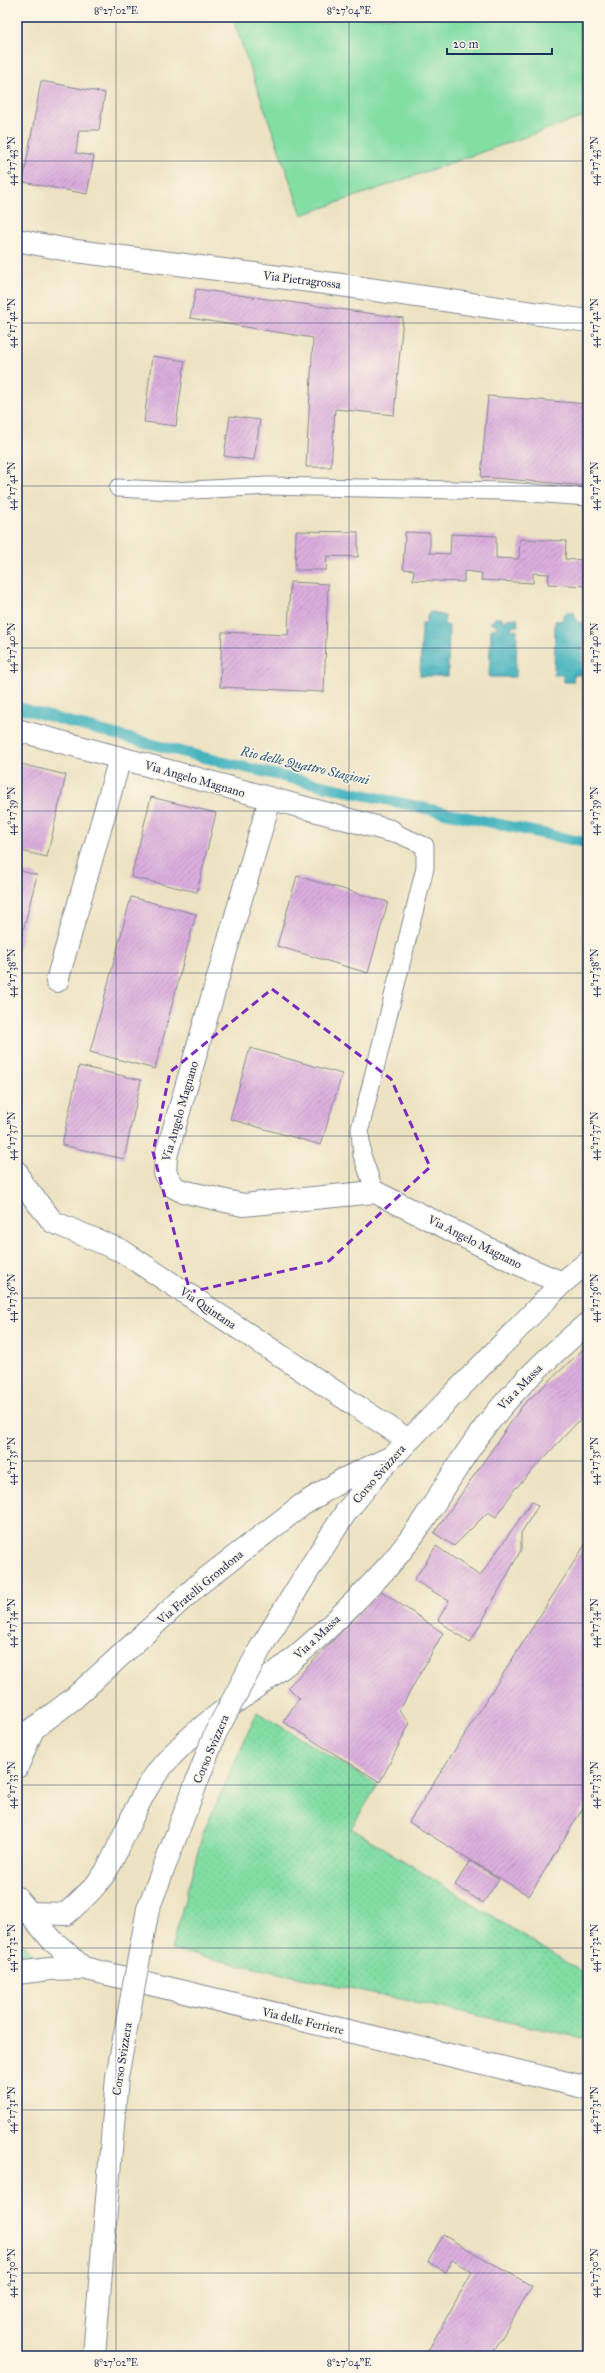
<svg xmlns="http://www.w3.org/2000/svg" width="605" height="2373" font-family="'IM FELL Great Primer',serif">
<defs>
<pattern id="grass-tufts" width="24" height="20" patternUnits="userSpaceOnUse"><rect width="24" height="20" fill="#83dea4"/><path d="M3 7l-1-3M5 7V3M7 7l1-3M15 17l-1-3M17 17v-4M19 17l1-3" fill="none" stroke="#71bf90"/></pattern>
<pattern id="park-dots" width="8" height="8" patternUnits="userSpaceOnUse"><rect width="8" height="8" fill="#83dea4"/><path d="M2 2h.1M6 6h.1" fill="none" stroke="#71bf90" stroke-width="1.8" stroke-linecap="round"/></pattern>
<pattern id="water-ripples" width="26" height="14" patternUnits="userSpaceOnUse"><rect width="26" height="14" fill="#45b4bf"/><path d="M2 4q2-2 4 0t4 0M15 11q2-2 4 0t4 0" fill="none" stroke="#39939e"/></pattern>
<pattern id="building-hatch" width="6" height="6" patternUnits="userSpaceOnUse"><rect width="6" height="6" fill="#dbaede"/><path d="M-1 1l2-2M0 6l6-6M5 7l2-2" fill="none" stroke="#b18eb7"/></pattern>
</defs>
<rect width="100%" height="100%" fill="#fcf5e5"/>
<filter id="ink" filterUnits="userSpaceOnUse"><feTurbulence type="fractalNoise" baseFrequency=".025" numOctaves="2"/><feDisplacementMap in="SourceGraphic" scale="8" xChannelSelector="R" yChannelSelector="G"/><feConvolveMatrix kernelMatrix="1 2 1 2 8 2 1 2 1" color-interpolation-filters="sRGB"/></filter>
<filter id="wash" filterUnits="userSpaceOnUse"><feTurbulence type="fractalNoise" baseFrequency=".012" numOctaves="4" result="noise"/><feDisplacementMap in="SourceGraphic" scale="16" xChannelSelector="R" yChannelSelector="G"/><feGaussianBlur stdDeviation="0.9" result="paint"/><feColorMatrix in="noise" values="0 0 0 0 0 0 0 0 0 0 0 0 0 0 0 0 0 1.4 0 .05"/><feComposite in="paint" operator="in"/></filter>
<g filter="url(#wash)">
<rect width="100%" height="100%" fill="#ede3c3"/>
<path fill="url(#grass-tufts)" stroke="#4f8681" d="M 17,1935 L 28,1950 L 40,1960 L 17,1955 Z"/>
<path fill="url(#park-dots)" stroke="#4f8681" d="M 257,1712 L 378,1785 L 351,1828 L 588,1976 L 588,2039 L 171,1950 L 203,1833 Z"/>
<path fill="#83dea4" stroke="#4f8681" d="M 232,17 L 588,17 L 588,115 L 302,215 Z"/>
<g fill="url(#water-ripples)" stroke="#30728e">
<path d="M 433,612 L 445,616 L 444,624 L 449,626 L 448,676 L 420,676 L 422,623 L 426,623 L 428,613 Z"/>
<path d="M 567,612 L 574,612 L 577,622 L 584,623 L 581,675 L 574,675 L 573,682 L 564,682 L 563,675 L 554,675 L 555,621 L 563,620 L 563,615 Z"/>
<path d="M 495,618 L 502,618 L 505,623 L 507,619 L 517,618 L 518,626 L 511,626 L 511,629 L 517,630 L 516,677 L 489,677 L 491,629 L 497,628 L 497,625 L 490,623 Z"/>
</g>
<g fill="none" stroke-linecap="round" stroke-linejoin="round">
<path stroke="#45b4bf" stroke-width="11" d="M 17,707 C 204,762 397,803 588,843"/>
</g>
<g id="blocks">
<g fill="url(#building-hatch)">
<path d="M 41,81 L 105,93 L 99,130 L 79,130 L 76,153 L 94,156 L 87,194 L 23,182 Z"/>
<path d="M 196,289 L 403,318 L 394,415 L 335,409 L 331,467 L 306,467 L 313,338 L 190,318 Z"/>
<path d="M 152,356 L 185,361 L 176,426 L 144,422 Z"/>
<path d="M 488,396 L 588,404 L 588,486 L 481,477 Z"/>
<path d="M 230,416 L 260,420 L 254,460 L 224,456 Z"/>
<path d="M 296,531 L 358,532 L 358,557 L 327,556 L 326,570 L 295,570 Z"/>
<path d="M 405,532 L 430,533 L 430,553 L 450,554 L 451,534 L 496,536 L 496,558 L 519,559 L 520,539 L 566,541 L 565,559 L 586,560 L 588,553 L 588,586 L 548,584 L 549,574 L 533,573 L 533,583 L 481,580 L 482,573 L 464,571 L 464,582 L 413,580 L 414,570 L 403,569 Z"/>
<path d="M 290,582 L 328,584 L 324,692 L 220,687 L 222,632 L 288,635 Z"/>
<path d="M 17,763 L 66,775 L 47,857 L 17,850 Z"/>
<path d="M 151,797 L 216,813 L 197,892 L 131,877 Z"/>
<path d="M 17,870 L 37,875 L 18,951 L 17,951 Z"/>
<path d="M 297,876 L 388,902 L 368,973 L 277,946 Z"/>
<path d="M 131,897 L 196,914 L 155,1069 L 90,1052 Z"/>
<path d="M 250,1048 L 342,1074 L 321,1145 L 230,1119 Z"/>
<path d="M 79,1066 L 141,1080 L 124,1159 L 62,1145 Z"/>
<path d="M 588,1345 L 588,1411 L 514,1490 L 496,1517 L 488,1512 L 454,1546 L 434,1533 L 523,1405 Z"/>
<path d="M 532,1501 L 538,1506 L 521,1533 L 521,1550 L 470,1643 L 438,1620 L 449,1601 L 414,1580 L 436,1546 L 480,1576 Z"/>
<path d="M 588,1540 L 588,1800 L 529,1896 L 409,1822 Z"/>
<path d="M 381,1591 L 443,1633 L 399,1711 L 410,1723 L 380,1782 L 283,1722 L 299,1698 L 288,1687 Z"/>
<path d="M 470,1861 L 499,1879 L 483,1903 L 455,1885 Z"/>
<path d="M 443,2235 L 532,2286 L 491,2356 L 425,2356 L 472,2272 L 452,2260 L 446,2272 L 428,2262 Z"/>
</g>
</g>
</g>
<g filter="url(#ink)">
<use href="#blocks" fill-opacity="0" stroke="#848990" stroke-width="1"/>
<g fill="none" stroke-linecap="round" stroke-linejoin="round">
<g stroke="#848990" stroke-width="19">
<g id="lane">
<path d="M 118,488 L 173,491 L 268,486 L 502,491 L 588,497"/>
<path d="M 375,1192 L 362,1155 L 360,1129 L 425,868 L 425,846 L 391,831"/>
</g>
</g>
<g stroke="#848990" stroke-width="24">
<g id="street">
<path d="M 17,240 L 68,250 L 341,285 L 588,321"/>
<path d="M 17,730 L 391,831"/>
<path d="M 270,799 L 166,1156 L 165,1173 L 174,1187 L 182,1191 L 243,1205 L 375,1192 L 527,1268 L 562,1283"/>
<path d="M 57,981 L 120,758"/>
<path d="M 17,1172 L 21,1182 L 53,1222 L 122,1251 L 408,1440"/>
<path d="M 17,1737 L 33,1729 L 73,1699 L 199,1584 L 302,1505 L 344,1479 L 394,1456"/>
<path d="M 17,1767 L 33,1729"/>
<path d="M 17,1898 L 52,1940 L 83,1968"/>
<path d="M 28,1913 L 66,1914 C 81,1900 99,1885 109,1866 C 127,1833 139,1793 164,1764 C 198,1724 247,1696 288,1663 C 322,1636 353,1604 383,1572 C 421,1532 445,1482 477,1438 C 508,1394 548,1357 588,1323"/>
<path d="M 17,1973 L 49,1969 L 83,1968 L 588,2088"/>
</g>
</g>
<g stroke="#848990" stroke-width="24">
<path id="primary" d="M 311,1566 L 346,1512 L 380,1470 L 562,1283 L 588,1262"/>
</g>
<use href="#lane" stroke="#fff" stroke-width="17"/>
<use href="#street" stroke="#fff" stroke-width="22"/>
<use href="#primary" stroke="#fff" stroke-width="22"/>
<g stroke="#848990" stroke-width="24" stroke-linecap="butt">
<path id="primary-bridge" d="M 94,2356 L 117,2077 L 148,1909 L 215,1734 L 260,1649 L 311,1566"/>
</g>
<use href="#primary-bridge" stroke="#fff" stroke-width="22"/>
</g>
</g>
<path fill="none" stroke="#7b2cbf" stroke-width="3" stroke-dasharray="8 5" stroke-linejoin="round" d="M 272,989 L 391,1079 L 430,1167 L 329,1261 L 190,1292 L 153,1152 L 170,1072 Z"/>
<path fill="none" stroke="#1b2f5e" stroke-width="1" stroke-opacity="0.45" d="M 116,17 L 116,2356M 349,17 L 349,2356M 582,17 L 582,2356M 17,161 L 588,161M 17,323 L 588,323M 17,486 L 588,486M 17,648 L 588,648M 17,811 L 588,811M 17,973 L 588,973M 17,1136 L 588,1136M 17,1298 L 588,1298M 17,1461 L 588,1461M 17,1623 L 588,1623M 17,1785 L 588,1785M 17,1948 L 588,1948M 17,2110 L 588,2110M 17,2273 L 588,2273"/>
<g text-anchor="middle" stroke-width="3" stroke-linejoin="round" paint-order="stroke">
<g font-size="12" fill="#1b2f5e" stroke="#fcf5e5">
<text transform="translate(302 280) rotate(7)" y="4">Via Pietragrossa</text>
<text transform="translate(195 779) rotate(16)" y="4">Via Angelo Magnano</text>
<text transform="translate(180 1111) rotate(-74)" y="4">Via Angelo Magnano</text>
<text transform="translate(475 1242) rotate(27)" y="4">Via Angelo Magnano</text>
<text transform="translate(208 1308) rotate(34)" y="4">Via Quintana</text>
<text transform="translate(520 1387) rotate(-46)" y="4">Via a Massa</text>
<text transform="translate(379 1474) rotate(-49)" y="4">Corso Svizzera</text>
<text transform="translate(200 1587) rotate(-40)" y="4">Via Fratelli Grondona</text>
<text transform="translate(317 1637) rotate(-43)" y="4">Via a Massa</text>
<text transform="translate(211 1749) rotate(-67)" y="4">Corso Svizzera</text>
<text transform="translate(303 2021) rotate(13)" y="4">Via delle Ferriere</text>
<text transform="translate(122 2059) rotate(-81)" y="4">Corso Svizzera</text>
</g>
<g font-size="13" font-style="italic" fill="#28577b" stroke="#fcf5e5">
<text transform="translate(305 765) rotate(13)" y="5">Rio delle Quattro Stagioni</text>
</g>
</g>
<rect width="605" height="2373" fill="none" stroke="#fcf5e5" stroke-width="44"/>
<path d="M447 48v6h105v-6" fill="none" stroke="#1b2f5e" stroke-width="2"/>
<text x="453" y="48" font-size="12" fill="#1b2f5e" stroke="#fcf5e5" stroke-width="3" paint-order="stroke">20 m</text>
<rect x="22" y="22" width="561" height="2329" fill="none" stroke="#1b2f5e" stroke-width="1.5"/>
<g font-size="10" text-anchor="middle" fill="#1b2f5e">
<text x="116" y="14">8°27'02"E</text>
<text x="349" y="14">8°27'04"E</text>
<text transform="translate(11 161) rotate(-90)" y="4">44°17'43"N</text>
<text transform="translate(594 161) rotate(-90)" y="4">44°17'43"N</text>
<text transform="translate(11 323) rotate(-90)" y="4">44°17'42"N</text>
<text transform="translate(594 323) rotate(-90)" y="4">44°17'42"N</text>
<text transform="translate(11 486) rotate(-90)" y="4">44°17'41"N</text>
<text transform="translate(594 486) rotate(-90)" y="4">44°17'41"N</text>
<text transform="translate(11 648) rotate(-90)" y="4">44°17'40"N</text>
<text transform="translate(594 648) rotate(-90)" y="4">44°17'40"N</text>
<text transform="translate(11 811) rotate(-90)" y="4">44°17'39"N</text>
<text transform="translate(594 811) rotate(-90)" y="4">44°17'39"N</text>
<text transform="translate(11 973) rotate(-90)" y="4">44°17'38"N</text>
<text transform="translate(594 973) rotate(-90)" y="4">44°17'38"N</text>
<text transform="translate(11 1136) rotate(-90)" y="4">44°17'37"N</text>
<text transform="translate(594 1136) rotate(-90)" y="4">44°17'37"N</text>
<text transform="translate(11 1298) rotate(-90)" y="4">44°17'36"N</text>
<text transform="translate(594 1298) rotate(-90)" y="4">44°17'36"N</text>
<text transform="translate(11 1461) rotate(-90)" y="4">44°17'35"N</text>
<text transform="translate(594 1461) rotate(-90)" y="4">44°17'35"N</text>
<text transform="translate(11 1623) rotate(-90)" y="4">44°17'34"N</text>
<text transform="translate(594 1623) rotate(-90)" y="4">44°17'34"N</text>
<text transform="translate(11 1785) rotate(-90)" y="4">44°17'33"N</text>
<text transform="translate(594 1785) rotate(-90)" y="4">44°17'33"N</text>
<text transform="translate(11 1948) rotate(-90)" y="4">44°17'32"N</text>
<text transform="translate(594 1948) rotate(-90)" y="4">44°17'32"N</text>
<text transform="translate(11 2110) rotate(-90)" y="4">44°17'31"N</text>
<text transform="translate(594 2110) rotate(-90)" y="4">44°17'31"N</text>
<text transform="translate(11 2273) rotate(-90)" y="4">44°17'30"N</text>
<text transform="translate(594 2273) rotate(-90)" y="4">44°17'30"N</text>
<text x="116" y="2366">8°27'02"E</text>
<text x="349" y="2366">8°27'04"E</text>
</g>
</svg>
